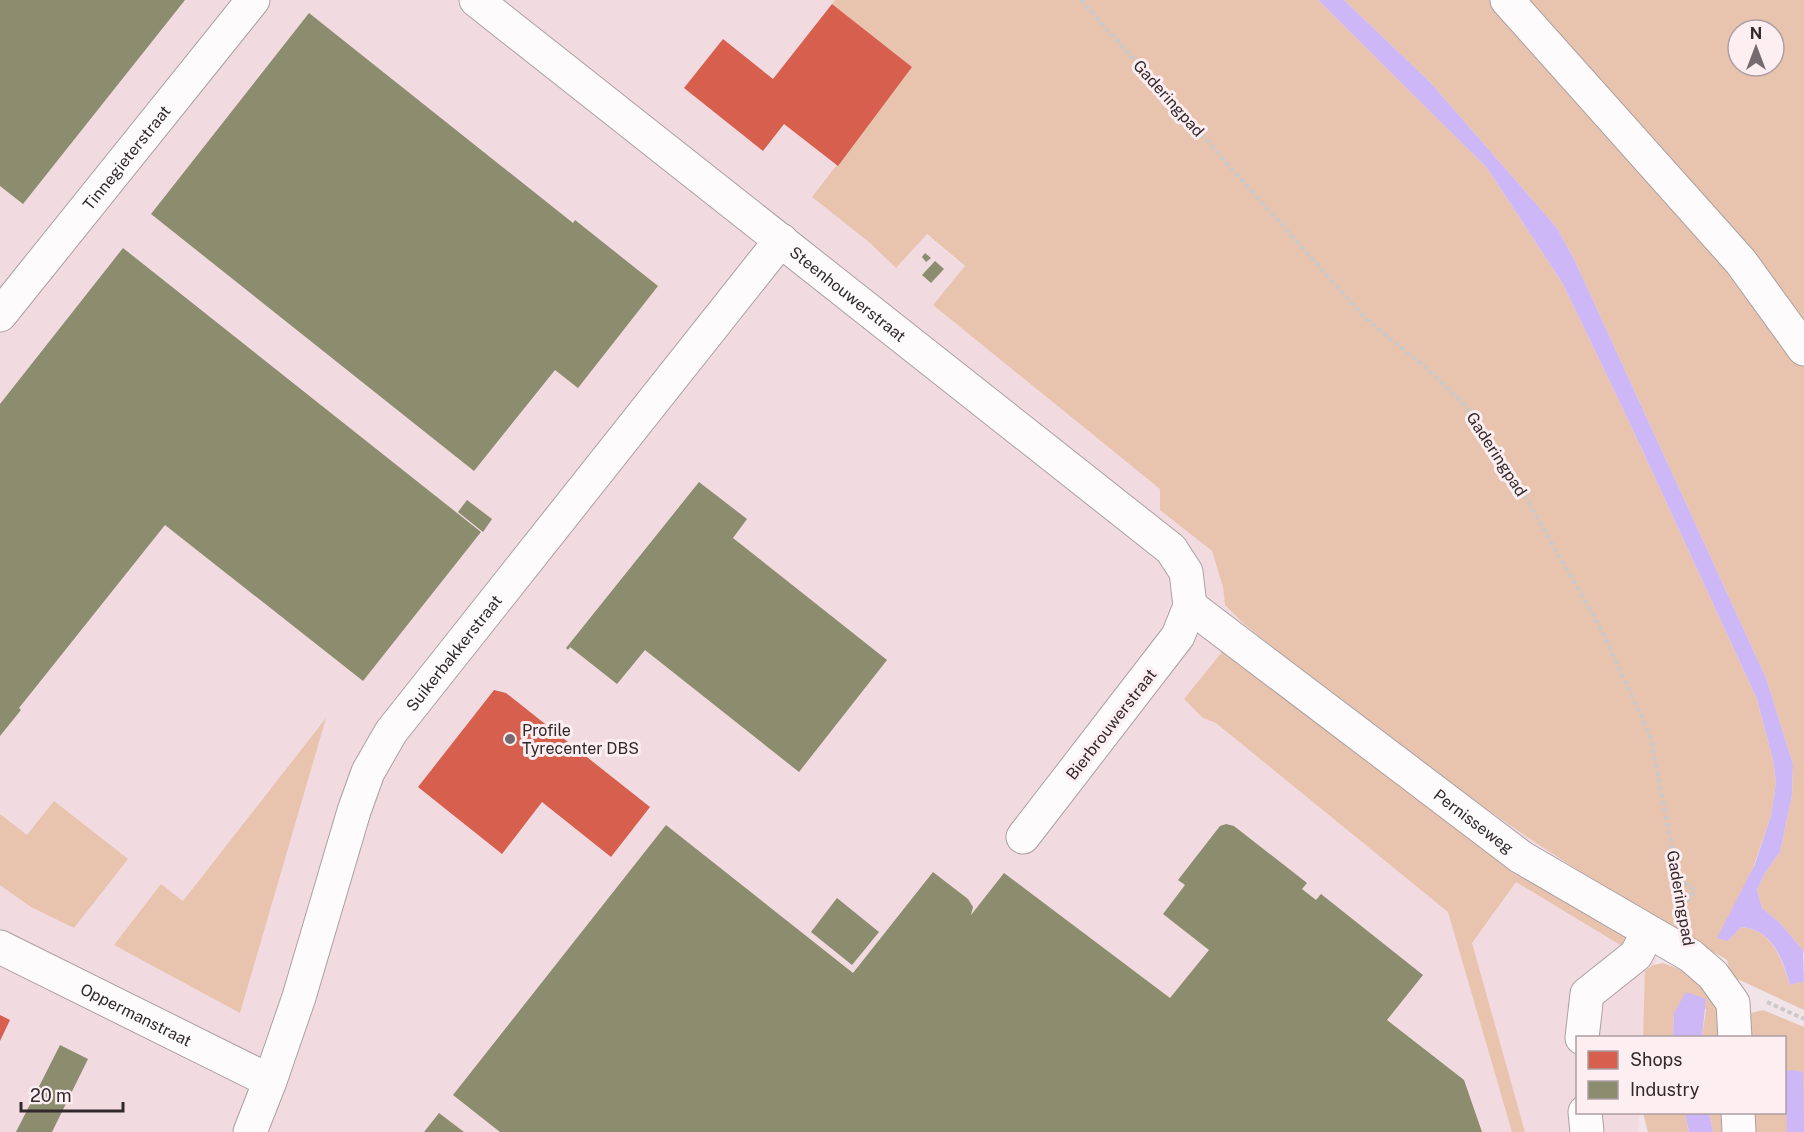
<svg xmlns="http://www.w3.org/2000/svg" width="1804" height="1132" font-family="'Public Sans',sans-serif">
<rect width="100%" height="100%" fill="#f1e4e8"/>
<path fill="#f2dae1" d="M 0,0 L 835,0 L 833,4 L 912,67 L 812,197 L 869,242 L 896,268 L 926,234 L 965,267 L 933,305 L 1160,489 L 1160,510 L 1212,551 L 1223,587 L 1225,605 L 1533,841 L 1666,923 L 1646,997 L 1643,1037 L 1578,1038 L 1578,1112 L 1639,1113 L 1638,1132 L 0,1132 Z"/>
<g fill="#e8c4ae" fill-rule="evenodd">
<path d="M 835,0 L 1318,0 L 1487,168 L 1563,284 L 1633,430 L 1757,699 L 1773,760 L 1776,782 L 1771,816 L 1728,941 L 1741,927 C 1773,930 1781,958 1790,985 L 1804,981 L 1804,1010 L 1731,976 L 1727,960 C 1662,921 1596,883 1533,841 C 1433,773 1337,699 1243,623 L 1225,605 L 1223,587 L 1212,551 L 1160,510 L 1160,489 L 933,305 L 965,266 L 927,234 L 896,268 L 869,242 L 812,197 L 912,67 L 832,4 Z"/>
<path d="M 1344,0 L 1804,0 L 1804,955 L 1803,950 L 1779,922 L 1762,908 L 1757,890 L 1765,873 L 1780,852 L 1792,795 L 1793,764 L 1766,678 L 1574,259 L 1557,228 L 1430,82 ZM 1738,30 L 1774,30 L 1774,66 L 1738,66 Z"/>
<path d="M 1226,647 L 1626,935 L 1622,946 L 1516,882 L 1472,943 L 1525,1132 L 1512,1132 L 1448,912 L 1216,723 L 1203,718 L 1184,699 Z"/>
<path d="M 326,718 L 240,1013 L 114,945 L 161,884 L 183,901 Z"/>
<path d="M 54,801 L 128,859 L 74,928 L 31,907 L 0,885 L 0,814 L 27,835 Z"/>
<path d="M 1663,963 L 1697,976 L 1720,1007 L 1722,1037 L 1702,1037 L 1706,1009 L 1674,1013 L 1673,1037 L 1643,1038 L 1645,971 L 1653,965 Z"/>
<path d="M 1763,1010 L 1804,1027 L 1804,1132 L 1752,1132 L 1748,1113 L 1784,1112 L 1784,1038 L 1744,1037 L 1740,1016 Z"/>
<path d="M 1643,1113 L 1685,1113 L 1689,1132 L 1648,1132 Z"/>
<path d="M 1709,1113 L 1728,1113 L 1731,1132 L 1713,1132 Z"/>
</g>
<g fill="#cdb7f7">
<path d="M 1318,0 L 1344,0 L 1430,82 L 1557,228 L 1574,259 L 1766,678 L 1793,764 L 1792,795 L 1780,852 L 1765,873 L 1757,890 L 1762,908 L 1779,922 L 1803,950 L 1804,981 L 1790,985 C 1782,958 1773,930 1741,927 L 1728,941 L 1717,938 L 1755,864 L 1771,816 L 1776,782 L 1773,760 L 1757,699 L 1633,430 L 1563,284 L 1487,168 Z"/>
<path d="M 1686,992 L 1706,999 L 1702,1037 L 1673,1037 L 1674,1013 Z"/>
<path d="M 1793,1070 L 1803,1072 L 1804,1132 L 1787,1132 L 1785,1071 Z"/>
<path d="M 1685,1113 L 1709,1113 L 1713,1132 L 1689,1132 Z"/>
</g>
<g fill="#d6604d">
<path d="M 832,4 L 912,67 L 838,166 L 784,124 L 763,151 L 684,88 L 723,39 L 773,79 Z"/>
<path d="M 494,690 L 506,693 L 650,807 L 611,857 L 542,802 L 502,854 L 418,787 Z"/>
<path d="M 0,1015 L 10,1020 L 0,1041 Z"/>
</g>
<g fill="#8c8c6e">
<path d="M 0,0 L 185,0 L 23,204 L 0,186 Z"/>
<path d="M 309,13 L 573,223 L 575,220 L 658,286 L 578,388 L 555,370 L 474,471 L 151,214 Z"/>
<path d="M 123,248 L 481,532 L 363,681 L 165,525 L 19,708 L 21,710 L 0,736 L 0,404 Z"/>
<path d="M 925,253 L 931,258 L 926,262 L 922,257 Z"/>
<path d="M 935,261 L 944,269 L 931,283 L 922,275 Z"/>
<path d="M 699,482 L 747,519 L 733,538 L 887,660 L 799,772 L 645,650 L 617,684 L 570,647 L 568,650 L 566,648 Z"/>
<path d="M 467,500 L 492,519 L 483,532 L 458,512 Z"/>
<path d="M 1226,824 L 1234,826 L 1307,883 L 1302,889 L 1316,900 L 1321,894 L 1423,975 L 1387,1020 L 1464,1080 L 1482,1132 L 500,1132 L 453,1095 L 666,825 L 853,973 L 933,872 L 968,899 L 973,907 L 971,915 L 1004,873 L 1170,998 L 1209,950 L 1163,914 L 1185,885 L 1178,880 L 1220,826 Z"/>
<path d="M 837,898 L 879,932 L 852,965 L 811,932 Z"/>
<path d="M 60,1045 L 88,1059 L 52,1132 L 16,1132 Z"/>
<path d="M 439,1113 L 464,1132 L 424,1132 Z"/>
</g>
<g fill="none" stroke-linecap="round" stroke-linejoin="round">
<g stroke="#aaa0a3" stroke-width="35">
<g id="minor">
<path id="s1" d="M 476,0 L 1171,549 L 1186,572 L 1190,606 L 1178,636 L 1023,837"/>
<path d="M 1507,0 L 1741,262 L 1804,349"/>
<path id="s2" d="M 0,315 L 253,0"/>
<path id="s3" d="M 1190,606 L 1521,857 L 1691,956 L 1713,975 L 1733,1003 L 1735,1038"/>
<path id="s4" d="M 0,947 L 270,1081"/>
<path d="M 1582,1038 L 1587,994 L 1636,955 L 1648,932"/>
<path d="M 1585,1112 L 1587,1132"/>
<path d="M 1738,1112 L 1739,1132"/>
<path id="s5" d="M 250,1132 L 270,1081 L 299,997 L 354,811 L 368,772 L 391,732 L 781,240"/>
</g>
</g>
<g stroke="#ccc9c9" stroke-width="4" stroke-dasharray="4.5 3" stroke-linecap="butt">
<path d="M 1081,0 L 1366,319 L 1425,367 L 1461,401 L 1486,433 L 1508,467 L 1600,627 L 1650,735 L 1685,914"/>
<path d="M 1679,877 L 1695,891 L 1684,906"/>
<path d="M 1767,1002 L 1804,1019"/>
</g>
<use href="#minor" stroke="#fdfbfc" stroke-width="33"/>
</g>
<circle fill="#756a6e" stroke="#fdeef2" stroke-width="2" cx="510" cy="739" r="6"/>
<g text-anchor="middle" stroke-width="6" stroke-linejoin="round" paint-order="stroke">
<g font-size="16" fill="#32292c" stroke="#fdeef2">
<text transform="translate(1169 98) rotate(48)" y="6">Gaderingpad</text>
<text dy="6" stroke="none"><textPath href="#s2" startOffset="202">Tinnegieterstraat</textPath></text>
<text dy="6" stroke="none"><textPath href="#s1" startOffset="474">Steenhouwerstraat</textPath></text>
<text transform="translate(1497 454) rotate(57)" y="6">Gaderingpad</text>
<text dy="6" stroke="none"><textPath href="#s5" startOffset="526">Suikerbakkerstraat</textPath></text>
<text transform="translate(1111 724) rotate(-52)" y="6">Bierbrouwerstraat</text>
<text dy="6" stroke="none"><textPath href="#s3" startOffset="356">Pernisseweg</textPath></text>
<text transform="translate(1681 898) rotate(80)" y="6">Gaderingpad</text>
<text dy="6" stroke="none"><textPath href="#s4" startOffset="152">Oppermanstraat</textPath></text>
</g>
<g font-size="16" fill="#32292c" stroke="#fdeef2" text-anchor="start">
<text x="522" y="736">Profile<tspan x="522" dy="18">Tyrecenter DBS</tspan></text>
</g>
</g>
<rect x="1576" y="1036" width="210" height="78" fill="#fdeef2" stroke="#ac9fa3" stroke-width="1.5"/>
<rect x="1588" y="1051" width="30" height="18" fill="#d6604d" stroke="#ac9fa3" stroke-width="1.5"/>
<text x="1630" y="1066" font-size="18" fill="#32292c">Shops</text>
<rect x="1588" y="1081" width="30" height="18" fill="#8c8c6e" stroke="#ac9fa3" stroke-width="1.5"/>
<text x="1630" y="1096" font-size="18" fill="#32292c">Industry</text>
<g transform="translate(1756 48)"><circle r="28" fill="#fdeef2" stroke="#ac9fa3" stroke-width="1.5"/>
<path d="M0-4.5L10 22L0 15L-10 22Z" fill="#756a6e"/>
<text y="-9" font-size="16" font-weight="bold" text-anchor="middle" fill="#32292c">N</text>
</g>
<path d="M21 1102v9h102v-9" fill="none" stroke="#32292c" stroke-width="3"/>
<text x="30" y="1102" font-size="18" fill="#32292c" stroke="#fdeef2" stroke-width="4.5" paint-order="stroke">20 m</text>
</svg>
